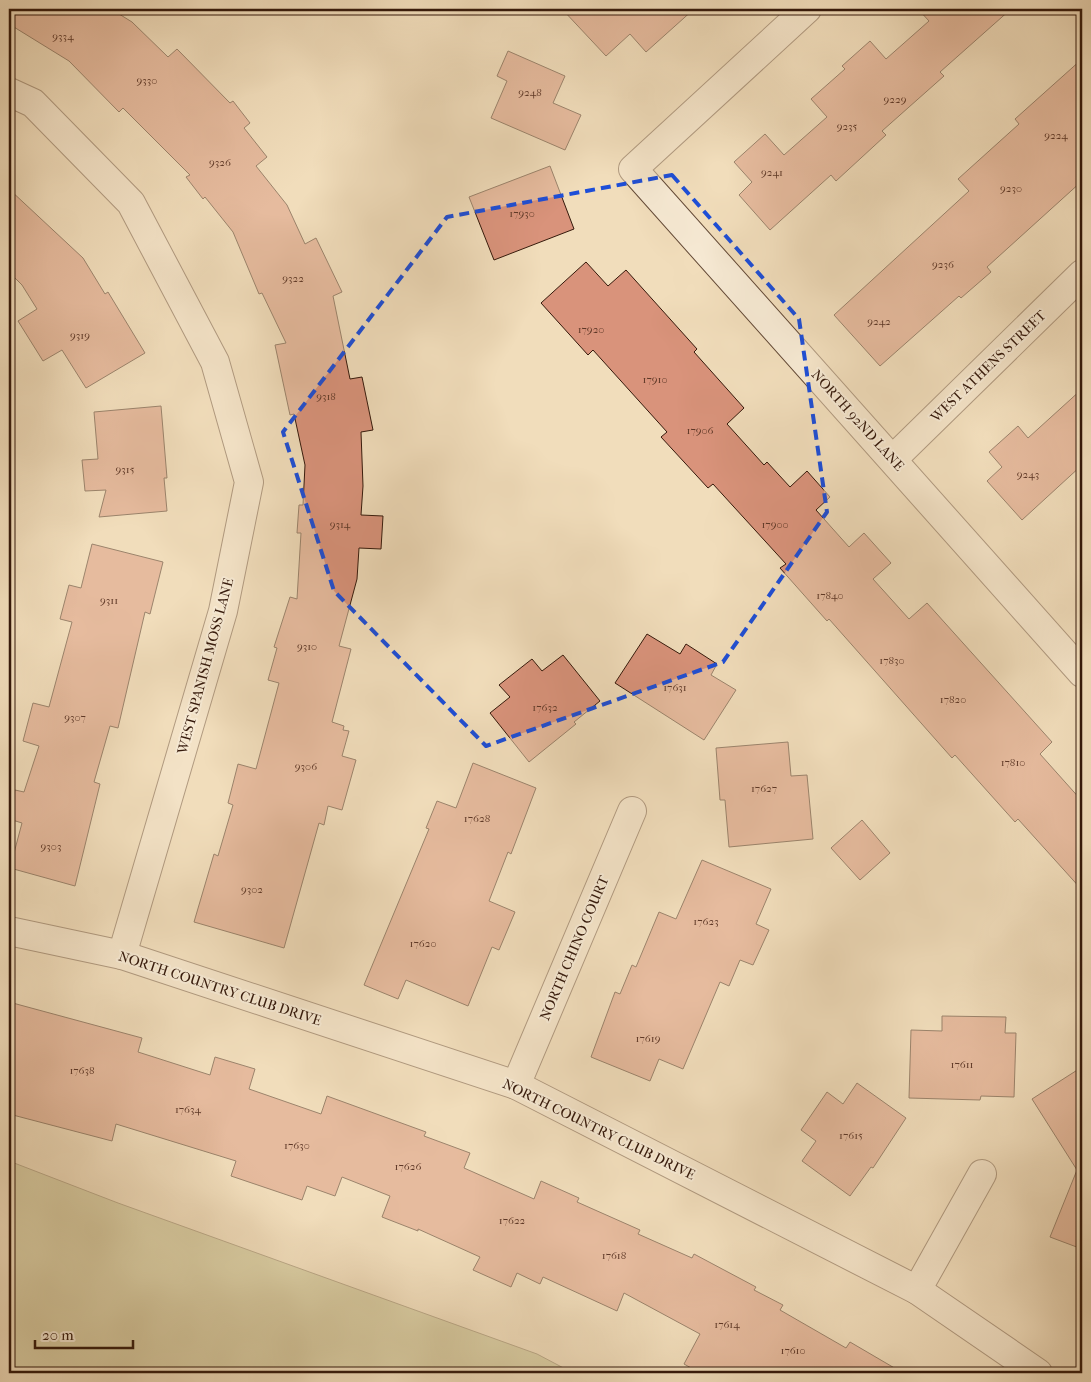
<svg xmlns="http://www.w3.org/2000/svg" width="1091" height="1382" font-family="'IM FELL French Canon',serif">
<rect width="100%" height="100%" fill="#f1ddbb"/>
<filter id="stains"><feTurbulence type="fractalNoise" baseFrequency=".004" numOctaves="4"/><feColorMatrix values="0 0 0 0 .2 0 0 0 0 .09 0 0 0 0 .02 0 0 0 .5 -.17"/></filter>
<radialGradient id="worn" r=".72"><stop offset=".6" stop-color="#630" stop-opacity="0"/><stop offset="1" stop-color="#630" stop-opacity=".3"/></radialGradient>
<path fill="#c2bf8b" stroke="#7c6c4b" d="M 9,1161 L 118,1203 L 537,1354 L 573,1373 L 9,1373 Z"/>
<g fill="#d9937b" stroke="#35190b">
<path d="M 9,9 L 111,9 L 132,22 L 168,57 L 177,49 L 230,103 L 233,101 L 250,123 L 244,128 L 267,157 L 256,166 L 287,205 L 305,244 L 316,238 L 342,292 L 333,296 L 350,379 L 362,377 L 373,430 L 361,432 L 363,486 L 361,515 L 383,516 L 381,549 L 359,548 L 357,579 L 339,646 L 351,649 L 332,722 L 344,726 L 343,730 L 349,731 L 342,756 L 356,760 L 342,810 L 328,806 L 324,825 L 319,823 L 284,948 L 194,922 L 214,854 L 218,856 L 233,805 L 228,803 L 238,764 L 256,769 L 279,683 L 268,680 L 277,648 L 274,647 L 290,597 L 297,599 L 301,533 L 297,533 L 299,505 L 303,505 L 305,465 L 294,414 L 290,415 L 275,345 L 286,343 L 262,293 L 259,294 L 233,232 L 205,197 L 203,199 L 186,177 L 190,175 L 123,108 L 119,112 L 69,61 L 9,24 Z"/>
<path d="M 562,9 L 694,9 L 646,52 L 630,34 L 606,56 Z"/>
<path d="M 918,9 L 1011,9 L 940,72 L 944,76 L 882,131 L 886,135 L 836,181 L 831,175 L 770,230 L 739,195 L 752,182 L 734,162 L 765,134 L 784,155 L 827,117 L 811,99 L 845,69 L 842,66 L 870,41 L 886,59 L 929,21 Z"/>
<path d="M 508,51 L 565,76 L 553,103 L 581,115 L 565,150 L 491,118 L 507,81 L 497,76 Z"/>
<path d="M 1082,59 L 1082,181 L 987,267 L 991,272 L 961,298 L 959,296 L 880,366 L 834,315 L 969,191 L 958,179 L 1019,124 L 1015,119 Z"/>
<path d="M 550,166 L 574,229 L 494,260 L 469,197 Z"/>
<path d="M 9,189 L 83,258 L 105,294 L 108,292 L 145,353 L 86,388 L 62,350 L 43,361 L 18,321 L 37,309 L 22,285 L 9,272 Z"/>
<path d="M 586,262 L 608,286 L 626,270 L 697,349 L 694,352 L 744,408 L 727,424 L 764,465 L 767,462 L 790,487 L 807,471 L 830,497 L 816,510 L 849,547 L 864,533 L 891,563 L 873,579 L 909,619 L 927,603 L 1052,742 L 1040,754 L 1082,801 L 1082,890 L 1018,819 L 1015,822 L 955,755 L 952,758 L 829,619 L 827,621 L 780,568 L 786,564 L 713,484 L 708,488 L 661,437 L 667,432 L 593,350 L 588,355 L 541,303 Z"/>
<path d="M 1082,389 L 1082,465 L 1022,520 L 987,481 L 1002,467 L 989,452 L 1018,426 L 1028,438 Z"/>
<path d="M 161,406 L 167,478 L 164,478 L 167,511 L 99,517 L 106,490 L 85,491 L 82,460 L 98,459 L 94,412 Z"/>
<path d="M 92,544 L 163,562 L 150,614 L 145,612 L 118,728 L 110,726 L 94,782 L 100,784 L 75,886 L 10,868 L 22,823 L 9,819 L 9,814 L 15,790 L 24,792 L 39,746 L 23,741 L 33,703 L 49,707 L 72,622 L 60,619 L 69,585 L 81,588 Z"/>
<path d="M 647,634 L 680,654 L 686,644 L 717,664 L 711,675 L 736,690 L 704,740 L 615,683 Z"/>
<path d="M 563,655 L 600,701 L 574,722 L 576,724 L 529,762 L 490,713 L 510,697 L 499,685 L 532,659 L 542,671 Z"/>
<path d="M 788,742 L 791,776 L 807,775 L 813,839 L 729,847 L 725,800 L 720,800 L 716,748 Z"/>
<path d="M 473,763 L 536,788 L 511,854 L 508,852 L 489,901 L 515,912 L 499,950 L 492,947 L 468,1006 L 406,980 L 398,999 L 364,985 L 429,829 L 426,828 L 437,801 L 456,808 Z"/>
<path d="M 862,820 L 890,853 L 860,880 L 831,848 Z"/>
<path d="M 702,860 L 771,889 L 756,924 L 769,930 L 753,965 L 740,960 L 729,986 L 720,982 L 683,1069 L 659,1059 L 650,1081 L 591,1057 L 615,992 L 620,994 L 632,965 L 636,967 L 659,912 L 676,919 Z"/>
<path d="M 9,1002 L 142,1038 L 138,1052 L 210,1075 L 215,1057 L 255,1069 L 249,1089 L 321,1114 L 327,1096 L 426,1132 L 424,1136 L 470,1153 L 464,1168 L 534,1199 L 541,1181 L 579,1198 L 577,1202 L 640,1230 L 638,1234 L 692,1258 L 694,1254 L 756,1287 L 754,1290 L 783,1305 L 780,1310 L 846,1348 L 850,1342 L 903,1373 L 700,1373 L 684,1364 L 700,1334 L 624,1293 L 617,1311 L 543,1277 L 540,1284 L 517,1273 L 511,1287 L 473,1270 L 480,1257 L 418,1229 L 418,1231 L 382,1217 L 390,1196 L 342,1177 L 335,1196 L 307,1186 L 302,1200 L 231,1176 L 236,1161 L 116,1124 L 112,1141 L 9,1114 Z"/>
<path d="M 942,1016 L 1006,1017 L 1005,1033 L 1016,1033 L 1014,1097 L 981,1096 L 980,1100 L 909,1098 L 911,1030 L 942,1031 Z"/>
<path d="M 1082,1067 L 1082,1249 L 1050,1237 L 1077,1170 L 1032,1099 Z"/>
<path d="M 857,1083 L 906,1118 L 873,1168 L 871,1167 L 850,1196 L 802,1161 L 816,1141 L 801,1130 L 827,1092 L 843,1104 Z"/>
</g>
<g fill="none" stroke-linecap="round" stroke-linejoin="round">
<g stroke="#644a37" stroke-width="30">
<g id="minor">
<path d="M 807,9 L 633,169 L 1082,673"/>
<path d="M 9,92 L 33,103 L 131,203 L 215,362 L 249,482 L 223,611 L 122,955"/>
<path d="M 893,459 L 1082,274"/>
<path d="M 9,931 L 122,955 L 516,1085 L 917,1290 L 1038,1373"/>
<path d="M 516,1085 L 632,811"/>
<path d="M 917,1290 L 982,1174"/>
</g>
</g>
<use href="#minor" stroke="#f6e9d3" stroke-width="28"/>
</g>
<path d="M0 0H1091V1382H0ZM 672,175 L 799,319 L 827,512 L 723,662 L 486,746 L 334,591 L 283,432 L 447,217 Z" fill="#f1ddbb" fill-opacity=".55" fill-rule="evenodd"/>
<path fill="none" stroke="#1d4ed8" stroke-width="4" stroke-dasharray="10 6" stroke-linejoin="round" d="M 672,175 L 799,319 L 827,512 L 723,662 L 486,746 L 334,591 L 283,432 L 447,217 Z"/>
<g text-anchor="middle" stroke-width="4" stroke-linejoin="round" paint-order="stroke">
<g font-size="11" fill="#5e3827">
<text x="63" y="40">9334</text>
<text x="147" y="84">9330</text>
<text x="530" y="96">9248</text>
<text x="895" y="103">9229</text>
<text x="847" y="130">9235</text>
<text x="1056" y="139">9224</text>
<text x="220" y="166">9326</text>
<text x="772" y="176">9241</text>
<text x="1011" y="192">9230</text>
<text x="522" y="217">17930</text>
<text x="943" y="268">9236</text>
<text x="293" y="282">9322</text>
<text x="879" y="325">9242</text>
<text x="591" y="333">17920</text>
<text x="80" y="339">9319</text>
<text x="655" y="383">17910</text>
<text x="326" y="400">9318</text>
<text x="700" y="434">17906</text>
<text x="125" y="473">9315</text>
<text x="1028" y="478">9243</text>
<text x="340" y="528">9314</text>
<text x="775" y="528">17900</text>
<text x="830" y="599">17840</text>
<text x="109" y="604">9311</text>
<text x="307" y="650">9310</text>
<text x="892" y="664">17830</text>
<text x="675" y="691">17631</text>
<text x="953" y="703">17820</text>
<text x="545" y="711">17632</text>
<text x="75" y="721">9307</text>
<text x="1013" y="766">17810</text>
<text x="306" y="770">9306</text>
<text x="764" y="792">17627</text>
<text x="477" y="822">17628</text>
<text x="51" y="850">9303</text>
<text x="252" y="893">9302</text>
<text x="706" y="925">17623</text>
<text x="423" y="947">17620</text>
<text x="648" y="1042">17619</text>
<text x="962" y="1068">17611</text>
<text x="82" y="1074">17638</text>
<text x="188" y="1113">17634</text>
<text x="851" y="1139">17615</text>
<text x="297" y="1149">17630</text>
<text x="408" y="1170">17626</text>
<text x="512" y="1224">17622</text>
<text x="614" y="1259">17618</text>
<text x="727" y="1328">17614</text>
<text x="793" y="1354">17610</text>
</g>
<g font-size="14" fill="#35190b" stroke="#f6e9d3">
<text transform="translate(988 366) rotate(-44)" y="5">WEST ATHENS STREET</text>
<text transform="translate(858 420) rotate(48)" y="5">NORTH 92ND LANE</text>
<text transform="translate(205 666) rotate(-75)" y="5">WEST SPANISH MOSS LANE</text>
<text transform="translate(574 948) rotate(-67)" y="5">NORTH CHINO COURT</text>
<text transform="translate(220 988) rotate(18)" y="5">NORTH COUNTRY CLUB DRIVE</text>
<text transform="translate(599 1129) rotate(26)" y="5">NORTH COUNTRY CLUB DRIVE</text>
</g>
</g>
<rect width="1091" height="1382" fill="none" stroke="#f1ddbb" stroke-width="30"/>
<rect x="10" y="10" width="1071" height="1362" fill="none" stroke="#35190b" stroke-width="2.5"/>
<rect x="15" y="15" width="1061" height="1352" fill="none" stroke="#35190b"/>
<path d="M35 1340v8h98v-8" fill="none" stroke="#35190b" stroke-width="2.5"/>
<text x="42" y="1340" font-size="15" fill="#35190b" stroke="#f6e9d3" stroke-width="4" paint-order="stroke">20 m</text>
<rect width="100%" height="100%" filter="url(#stains)"/>
<rect width="100%" height="100%" fill="url(#worn)"/>
</svg>
